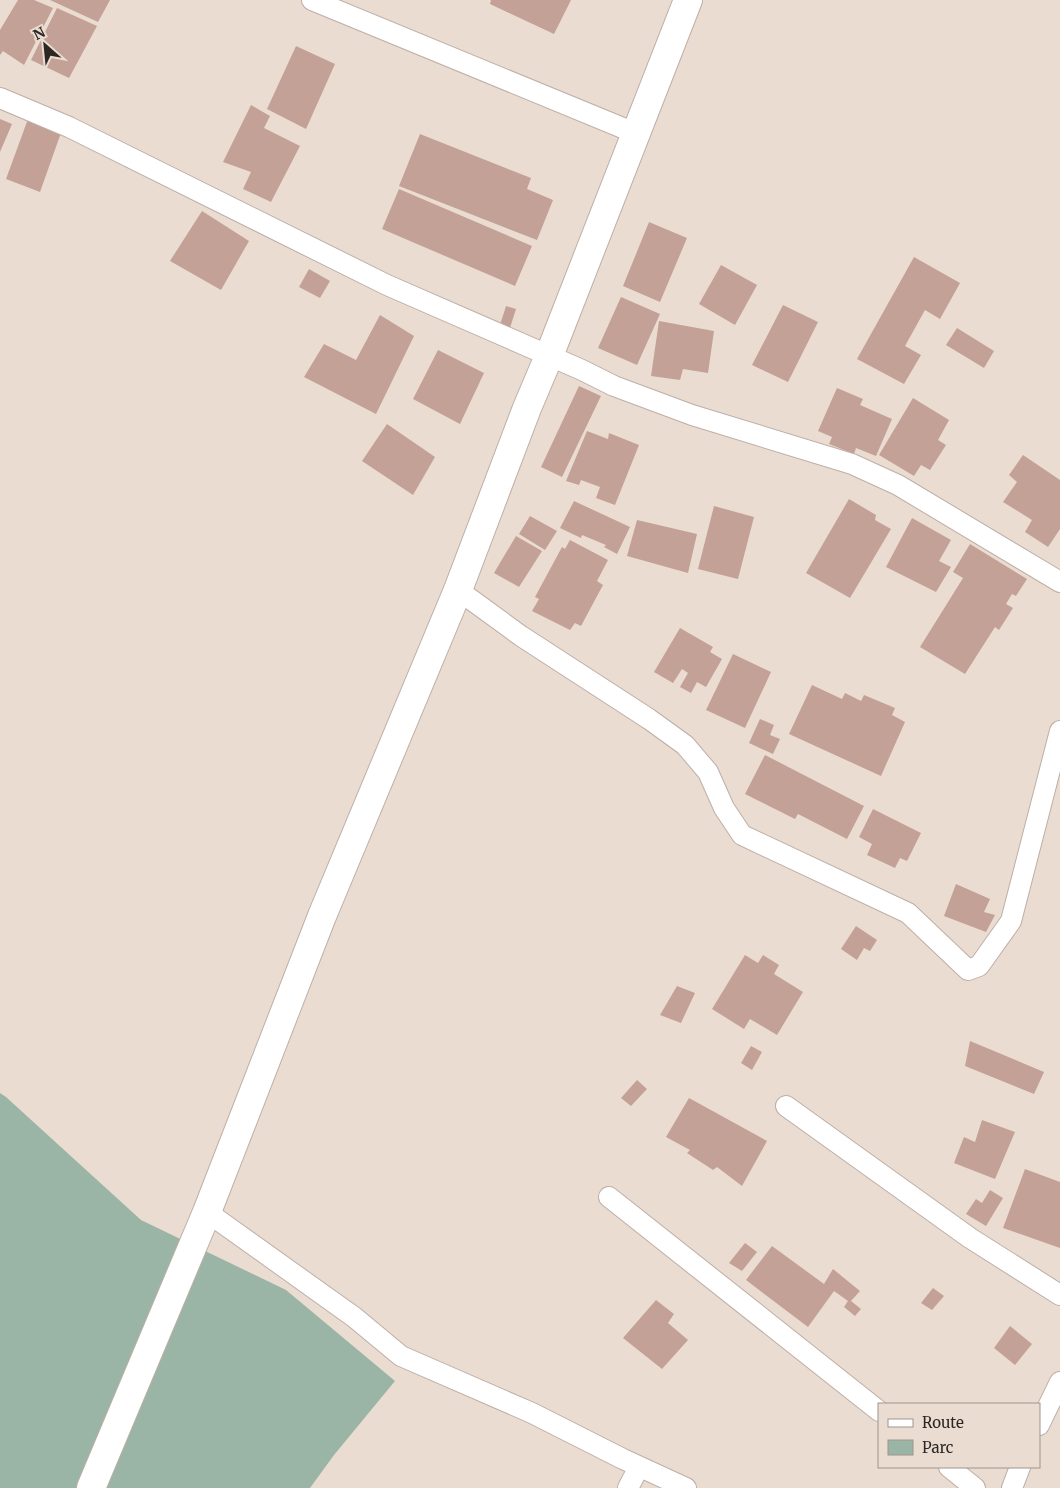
<svg xmlns="http://www.w3.org/2000/svg" width="1060" height="1488" font-family="Merriweather,serif">
<rect width="100%" height="100%" fill="#ebdcd2"/>
<path fill="#9ab5a5" d="M 0,1093 L 6,1097 L 141,1220 L 286,1290 L 395,1381 L 334,1455 L 310,1488 L 0,1488 Z"/>
<g fill="#c3a196">
<path d="M 18,0 L 34,0 L 53,8 L 24,65 L 3,51 L 0,55 L 0,30 Z"/>
<path d="M 50,0 L 110,0 L 98,22 Z"/>
<path d="M 491,0 L 571,0 L 554,34 L 490,4 Z"/>
<path d="M 57,8 L 97,26 L 69,78 L 31,60 Z"/>
<path d="M 296,46 L 335,64 L 306,129 L 267,109 Z"/>
<path d="M 251,105 L 270,116 L 264,128 L 300,146 L 271,202 L 243,189 L 251,172 L 223,162 Z"/>
<path d="M 0,119 L 12,124 L 0,152 Z"/>
<path d="M 28,119 L 62,130 L 40,192 L 6,179 Z"/>
<path d="M 420,134 L 531,178 L 527,189 L 553,200 L 537,240 L 399,186 Z"/>
<path d="M 399,189 L 532,246 L 515,286 L 382,229 Z"/>
<path d="M 202,211 L 249,241 L 221,290 L 170,261 Z"/>
<path d="M 649,222 L 687,238 L 660,302 L 623,286 Z"/>
<path d="M 914,257 L 960,283 L 940,319 L 925,310 L 905,346 L 921,355 L 904,384 L 857,359 Z"/>
<path d="M 721,265 L 757,285 L 735,325 L 699,304 Z"/>
<path d="M 309,269 L 330,281 L 320,298 L 299,287 Z"/>
<path d="M 621,297 L 660,314 L 637,365 L 598,348 Z"/>
<path d="M 783,305 L 818,322 L 788,382 L 752,365 Z"/>
<path d="M 506,306 L 516,309 L 510,328 L 500,325 Z"/>
<path d="M 380,315 L 414,336 L 376,414 L 304,377 L 324,344 L 356,360 Z"/>
<path d="M 659,321 L 714,331 L 708,373 L 683,369 L 680,380 L 651,376 Z"/>
<path d="M 957,328 L 994,351 L 984,368 L 946,345 Z"/>
<path d="M 438,350 L 484,373 L 460,424 L 413,399 Z"/>
<path d="M 579,386 L 601,396 L 562,477 L 541,467 Z"/>
<path d="M 837,388 L 863,399 L 860,405 L 892,419 L 876,456 L 856,448 L 854,454 L 829,444 L 832,437 L 818,431 Z"/>
<path d="M 913,398 L 949,420 L 938,440 L 946,445 L 930,470 L 921,465 L 914,476 L 879,455 Z"/>
<path d="M 387,424 L 435,457 L 413,495 L 362,461 Z"/>
<path d="M 587,431 L 608,439 L 609,433 L 639,445 L 615,505 L 596,498 L 600,487 L 581,480 L 579,485 L 566,481 Z"/>
<path d="M 1023,455 L 1060,480 L 1060,529 L 1048,547 L 1025,532 L 1032,520 L 1003,502 L 1017,482 L 1009,475 Z"/>
<path d="M 849,499 L 876,515 L 875,520 L 891,529 L 850,598 L 806,573 Z"/>
<path d="M 574,501 L 630,527 L 617,554 L 604,547 L 606,545 L 582,535 L 581,538 L 560,528 Z"/>
<path d="M 714,506 L 754,517 L 738,579 L 698,569 Z"/>
<path d="M 530,516 L 557,531 L 545,550 L 519,534 Z"/>
<path d="M 912,518 L 951,540 L 939,561 L 951,567 L 936,592 L 886,567 Z"/>
<path d="M 637,520 L 697,534 L 688,573 L 627,556 Z"/>
<path d="M 516,536 L 542,551 L 519,587 L 494,573 Z"/>
<path d="M 570,540 L 608,560 L 597,581 L 603,585 L 581,626 L 575,623 L 570,630 L 532,611 L 539,599 L 535,597 L 562,547 L 565,549 Z"/>
<path d="M 970,544 L 1027,579 L 1016,596 L 1012,594 L 1006,604 L 1013,608 L 999,630 L 995,627 L 965,674 L 920,647 L 963,578 L 953,572 Z"/>
<path d="M 680,628 L 713,647 L 710,652 L 722,659 L 706,687 L 697,682 L 691,693 L 680,687 L 688,673 L 682,669 L 673,683 L 654,672 Z"/>
<path d="M 733,654 L 771,672 L 745,728 L 706,710 Z"/>
<path d="M 812,685 L 842,699 L 845,693 L 861,701 L 864,695 L 895,708 L 892,715 L 905,722 L 881,776 L 789,734 Z"/>
<path d="M 760,719 L 774,725 L 770,735 L 780,739 L 773,754 L 749,743 Z"/>
<path d="M 765,755 L 864,806 L 847,839 L 798,814 L 795,819 L 745,794 Z"/>
<path d="M 873,809 L 921,833 L 907,861 L 900,858 L 895,868 L 867,855 L 872,844 L 859,837 Z"/>
<path d="M 956,884 L 990,899 L 984,912 L 995,915 L 986,932 L 944,916 Z"/>
<path d="M 856,926 L 877,940 L 870,951 L 864,948 L 857,960 L 841,949 Z"/>
<path d="M 745,955 L 758,963 L 763,955 L 779,965 L 774,974 L 803,992 L 777,1035 L 750,1019 L 744,1029 L 712,1009 Z"/>
<path d="M 677,986 L 695,993 L 681,1023 L 660,1015 Z"/>
<path d="M 970,1041 L 1044,1072 L 1034,1094 L 965,1066 Z"/>
<path d="M 751,1046 L 762,1052 L 752,1070 L 741,1063 Z"/>
<path d="M 637,1080 L 647,1089 L 631,1106 L 621,1098 Z"/>
<path d="M 689,1098 L 767,1141 L 742,1186 L 717,1167 L 713,1170 L 687,1153 L 690,1150 L 666,1137 Z"/>
<path d="M 982,1120 L 1015,1132 L 995,1179 L 954,1163 L 964,1137 L 975,1142 Z"/>
<path d="M 1025,1169 L 1060,1182 L 1060,1248 L 1003,1228 Z"/>
<path d="M 990,1190 L 1003,1198 L 986,1226 L 966,1214 L 976,1199 L 982,1203 Z"/>
<path d="M 745,1243 L 757,1252 L 742,1271 L 729,1263 Z"/>
<path d="M 772,1246 L 824,1284 L 833,1269 L 860,1291 L 851,1301 L 861,1309 L 855,1316 L 844,1307 L 848,1301 L 834,1291 L 808,1327 L 746,1280 Z"/>
<path d="M 933,1288 L 944,1296 L 932,1310 L 921,1303 Z"/>
<path d="M 656,1300 L 674,1314 L 668,1323 L 688,1340 L 662,1369 L 623,1338 Z"/>
<path d="M 1010,1326 L 1032,1344 L 1015,1365 L 994,1348 Z"/>
</g>
<g fill="none" stroke-linecap="round" stroke-linejoin="round">
<g stroke="#bdafa6" stroke-width="22">
<g id="minor">
<path d="M 312,0 L 635,133"/>
<path d="M 0,98 L 69,127 L 387,285 L 582,370 L 614,386 L 692,415 L 852,464 L 898,485 L 1060,582"/>
<path d="M 458,590 L 521,636 L 649,719 L 685,745 L 708,772 L 724,808 L 742,835 L 908,913 L 968,970 L 979,966 L 1011,921 L 1060,731"/>
<path d="M 786,1106 L 970,1238 L 1060,1295"/>
<path d="M 609,1197 L 879,1411"/>
<path d="M 207,1212 L 354,1317 L 401,1356 L 532,1413 L 623,1459 L 686,1488"/>
<path d="M 1039,1425 L 1060,1382"/>
<path d="M 949,1467 L 975,1488"/>
<path d="M 628,1488 L 639,1467"/>
<path d="M 1012,1488 L 1020,1467"/>
</g>
</g>
<g stroke="#bdafa6" stroke-width="30">
<path id="secondary" d="M 91,1488 L 207,1212 L 322,916 L 458,590 L 527,408 L 549,356 L 688,0"/>
</g>
<use href="#minor" stroke="#fff" stroke-width="20"/>
<use href="#secondary" stroke="#fff" stroke-width="28"/>
</g>
<rect x="878" y="1403" width="162" height="65" fill="#ebdcd2" stroke="#9f948c"/>
<rect x="888" y="1419" width="25" height="8" fill="#ffffff" stroke="#9f948c"/>
<text x="922" y="1428" font-size="15" fill="#2c2723">Route</text>
<rect x="888" y="1440" width="25" height="15" fill="#9ab5a5" stroke="#9f948c"/>
<text x="922" y="1453" font-size="15" fill="#2c2723">Parc</text>
<g transform="translate(45 45) rotate(333)" stroke="#ebdcd2" stroke-width="4" paint-order="stroke">
<path d="M0-4L9 19L0 12L-9 19Z" fill="#2c2723"/>
<text y="-8" font-size="14" font-weight="bold" text-anchor="middle" fill="#2c2723">N</text>
</g>
</svg>
